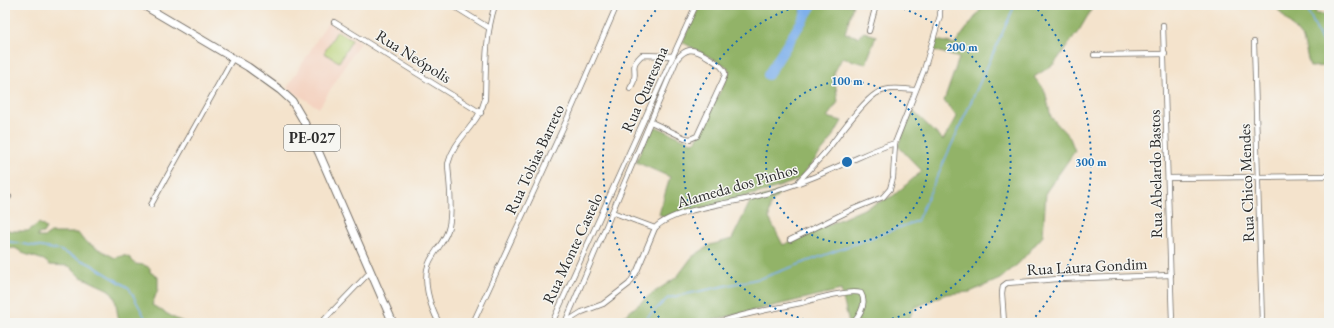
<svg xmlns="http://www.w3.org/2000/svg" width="1334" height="328" font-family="'EB Garamond',serif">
<rect width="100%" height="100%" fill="#f6f6f2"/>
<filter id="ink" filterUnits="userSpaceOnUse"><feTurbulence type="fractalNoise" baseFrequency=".025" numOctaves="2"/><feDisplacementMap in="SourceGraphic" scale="8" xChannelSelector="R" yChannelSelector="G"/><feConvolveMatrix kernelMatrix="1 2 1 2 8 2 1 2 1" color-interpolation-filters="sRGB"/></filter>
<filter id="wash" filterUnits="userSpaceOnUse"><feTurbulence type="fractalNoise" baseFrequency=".012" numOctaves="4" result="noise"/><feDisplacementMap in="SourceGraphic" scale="16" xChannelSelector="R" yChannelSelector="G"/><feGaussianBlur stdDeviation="0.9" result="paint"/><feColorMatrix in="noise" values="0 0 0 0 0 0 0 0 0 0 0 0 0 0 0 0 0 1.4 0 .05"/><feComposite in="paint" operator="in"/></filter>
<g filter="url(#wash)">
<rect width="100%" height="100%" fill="#f4e3cc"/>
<path fill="#f4d3c1" d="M 328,22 L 360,42 L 319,108 L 287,88 Z"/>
<path fill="#b8d176" stroke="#727e50" d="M 337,31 L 352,40 L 339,62 L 324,53 Z"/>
<g fill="#92b367" stroke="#5e6f49">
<path d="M 700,5 L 853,5 L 845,33 L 858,37 L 864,32 L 876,36 L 866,64 L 842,58 L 834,73 L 838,102 L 827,117 L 842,121 L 831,140 L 800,178 L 795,181 L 770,190 L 666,218 L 659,214 L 670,177 L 636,162 L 652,125 L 691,142 L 696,141 L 730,71 L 726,66 L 682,42 Z"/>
<path d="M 984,5 L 1094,5 L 1080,29 L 1054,64 L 1034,77 L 1045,91 L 1051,117 L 1070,138 L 1075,151 L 1046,192 L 1043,236 L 1019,263 L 1000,279 L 970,292 L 946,294 L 914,308 L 907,323 L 849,323 L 841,290 L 713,320 L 711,323 L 616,323 L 650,295 L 677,277 L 692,257 L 710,245 L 732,239 L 750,202 L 782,190 L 770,205 L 769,218 L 783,245 L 893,196 L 922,171 L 898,146 L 912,110 L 943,140 L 957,117 L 944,101 L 959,58 L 934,50 L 936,40 L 955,44 Z"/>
<path d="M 1274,5 L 1315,5 L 1316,14 L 1329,14 L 1329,66 L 1310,67 L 1303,39 Z"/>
<path d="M 39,223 L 46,228 L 43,233 L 38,234 L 38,237 L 45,237 L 51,233 L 78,233 L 84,241 L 115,258 C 125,254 129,255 135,264 L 144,265 L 150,268 L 150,272 L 158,277 L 158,289 L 152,305 L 176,319 L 186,323 L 119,323 L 115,298 L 109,290 L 79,276 L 69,266 L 50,265 L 44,260 L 25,254 L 15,248 L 5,249 L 5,229 L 12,231 L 28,231 Z"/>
</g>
<path fill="#7fb0eb" stroke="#556e8b" d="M 800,5 L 818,5 L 812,10 L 809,9 L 805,13 L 806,17 L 804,20 L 798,21 L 802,17 Z"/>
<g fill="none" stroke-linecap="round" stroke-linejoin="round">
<g stroke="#7fb0eb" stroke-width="1.5">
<path d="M 1302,5 L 1309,13 L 1323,44"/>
<path d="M 5,241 L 59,250 L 90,264 L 129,288 L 148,323"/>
<path d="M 641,323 L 668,298 L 762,278 L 917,221 L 1015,5"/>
</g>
<path stroke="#7fb0eb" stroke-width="10" d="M 768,75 L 812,5"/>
</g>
</g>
<g filter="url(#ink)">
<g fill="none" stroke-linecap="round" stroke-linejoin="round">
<g stroke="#716b63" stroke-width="6">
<g id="minor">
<path d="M 452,5 L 489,28"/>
<path d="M 334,22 L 481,113"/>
<path d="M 1163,25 L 1172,323"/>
<path d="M 869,31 L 876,5"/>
<path d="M 1254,42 L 1262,323"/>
<path d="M 1094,55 L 1165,54"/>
<path d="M 630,89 C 631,86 634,83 634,80 C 637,67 629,67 642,55 L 673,56"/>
<path d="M 1168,178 L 1329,176"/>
<path d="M 799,181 C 809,170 819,160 828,149 C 838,136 865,98 879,92 C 890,87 903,89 915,90"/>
<path d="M 5,195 L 9,197"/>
<path d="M 151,205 L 233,58"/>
<path d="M 612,212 L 655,228 C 672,210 725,204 750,198 C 780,191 811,179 839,166 C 858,158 875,149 895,143"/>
<path d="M 790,240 L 851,210 L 883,197 L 890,189 L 893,178 L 895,143 L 924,70 L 940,16 L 940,5"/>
<path d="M 566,322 L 582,312 L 603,304 L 629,284 L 637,271 L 655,228"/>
<path d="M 321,323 L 371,271"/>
<path d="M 439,323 C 430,306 421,279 430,261 C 436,249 447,239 449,226 C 453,207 449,183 448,164 C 454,138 479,125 485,99 C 486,67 485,36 495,5"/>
<path d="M 473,323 L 568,117 L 617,5"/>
<path d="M 552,323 L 696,5"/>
<path d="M 565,323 L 677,59 C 680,55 685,51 690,50 C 698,50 725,65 725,74 C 725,77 723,78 723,80 L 697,136 L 690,139 L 685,138 L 651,122"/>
<path d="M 717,323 C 744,313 773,309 801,303 C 815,299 848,289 861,293 C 867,303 860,315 853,323"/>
<path d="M 1004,323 L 1002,293 L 1003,286 L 1007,283 L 1058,279 L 1171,275"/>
</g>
</g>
<g stroke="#716b63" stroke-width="9">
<path id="primary" d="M 143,5 L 248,67 L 280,90 L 292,101 L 302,118 L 319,153 L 393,323"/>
</g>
<use href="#minor" stroke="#fff" stroke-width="4.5"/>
<use href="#primary" stroke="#fff" stroke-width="7"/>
</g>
</g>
<g fill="none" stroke="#1f6fb2" stroke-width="2" stroke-dasharray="2 4">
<circle cx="847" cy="162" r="81"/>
<path d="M822 323A163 163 0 0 1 802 5M892 5A163 163 0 0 1 872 323"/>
<path d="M663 322A244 244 0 0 1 660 5M1034 5A244 244 0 0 1 1031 322"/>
</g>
<g text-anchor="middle" stroke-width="3" stroke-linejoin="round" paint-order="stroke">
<rect fill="#f6f6f2" stroke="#686867" stroke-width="1" x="284" y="125" width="56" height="26" rx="3"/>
<g font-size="15" font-weight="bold" fill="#2b2b2b">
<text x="312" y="143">PE-027</text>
</g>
<g font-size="16" fill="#2b2b2b" stroke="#f6f6f2">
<text transform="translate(414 56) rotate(32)" y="6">Rua Neópolis</text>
<text transform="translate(644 89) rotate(-66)" y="6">Rua Quaresma</text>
<text transform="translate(534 159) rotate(-65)" y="6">Rua Tobias Barreto</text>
<text transform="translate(1155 174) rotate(-91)" y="6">Rua Abelardo Bastos</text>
<text transform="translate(1246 183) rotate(-92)" y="6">Rua Chico Mendes</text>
<text transform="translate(737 185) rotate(-16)" y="6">Alameda dos Pinhos</text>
<text transform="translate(572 248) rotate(-65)" y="6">Rua Monte Castelo</text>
<text transform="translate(1087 266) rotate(-3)" y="6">Rua Laura Gondim</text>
</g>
</g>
<circle cx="847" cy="162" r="6" fill="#1f6fb2" stroke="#f6f6f2" stroke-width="2"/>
<g font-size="12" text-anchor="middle" font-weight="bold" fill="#1f6fb2" stroke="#f6f6f2" stroke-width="3" stroke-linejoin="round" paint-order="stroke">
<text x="962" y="51">200 m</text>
<text x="847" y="85">100 m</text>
<text x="1091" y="166">300 m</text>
</g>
<rect width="1334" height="328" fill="none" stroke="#f6f6f2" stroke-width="20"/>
</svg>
